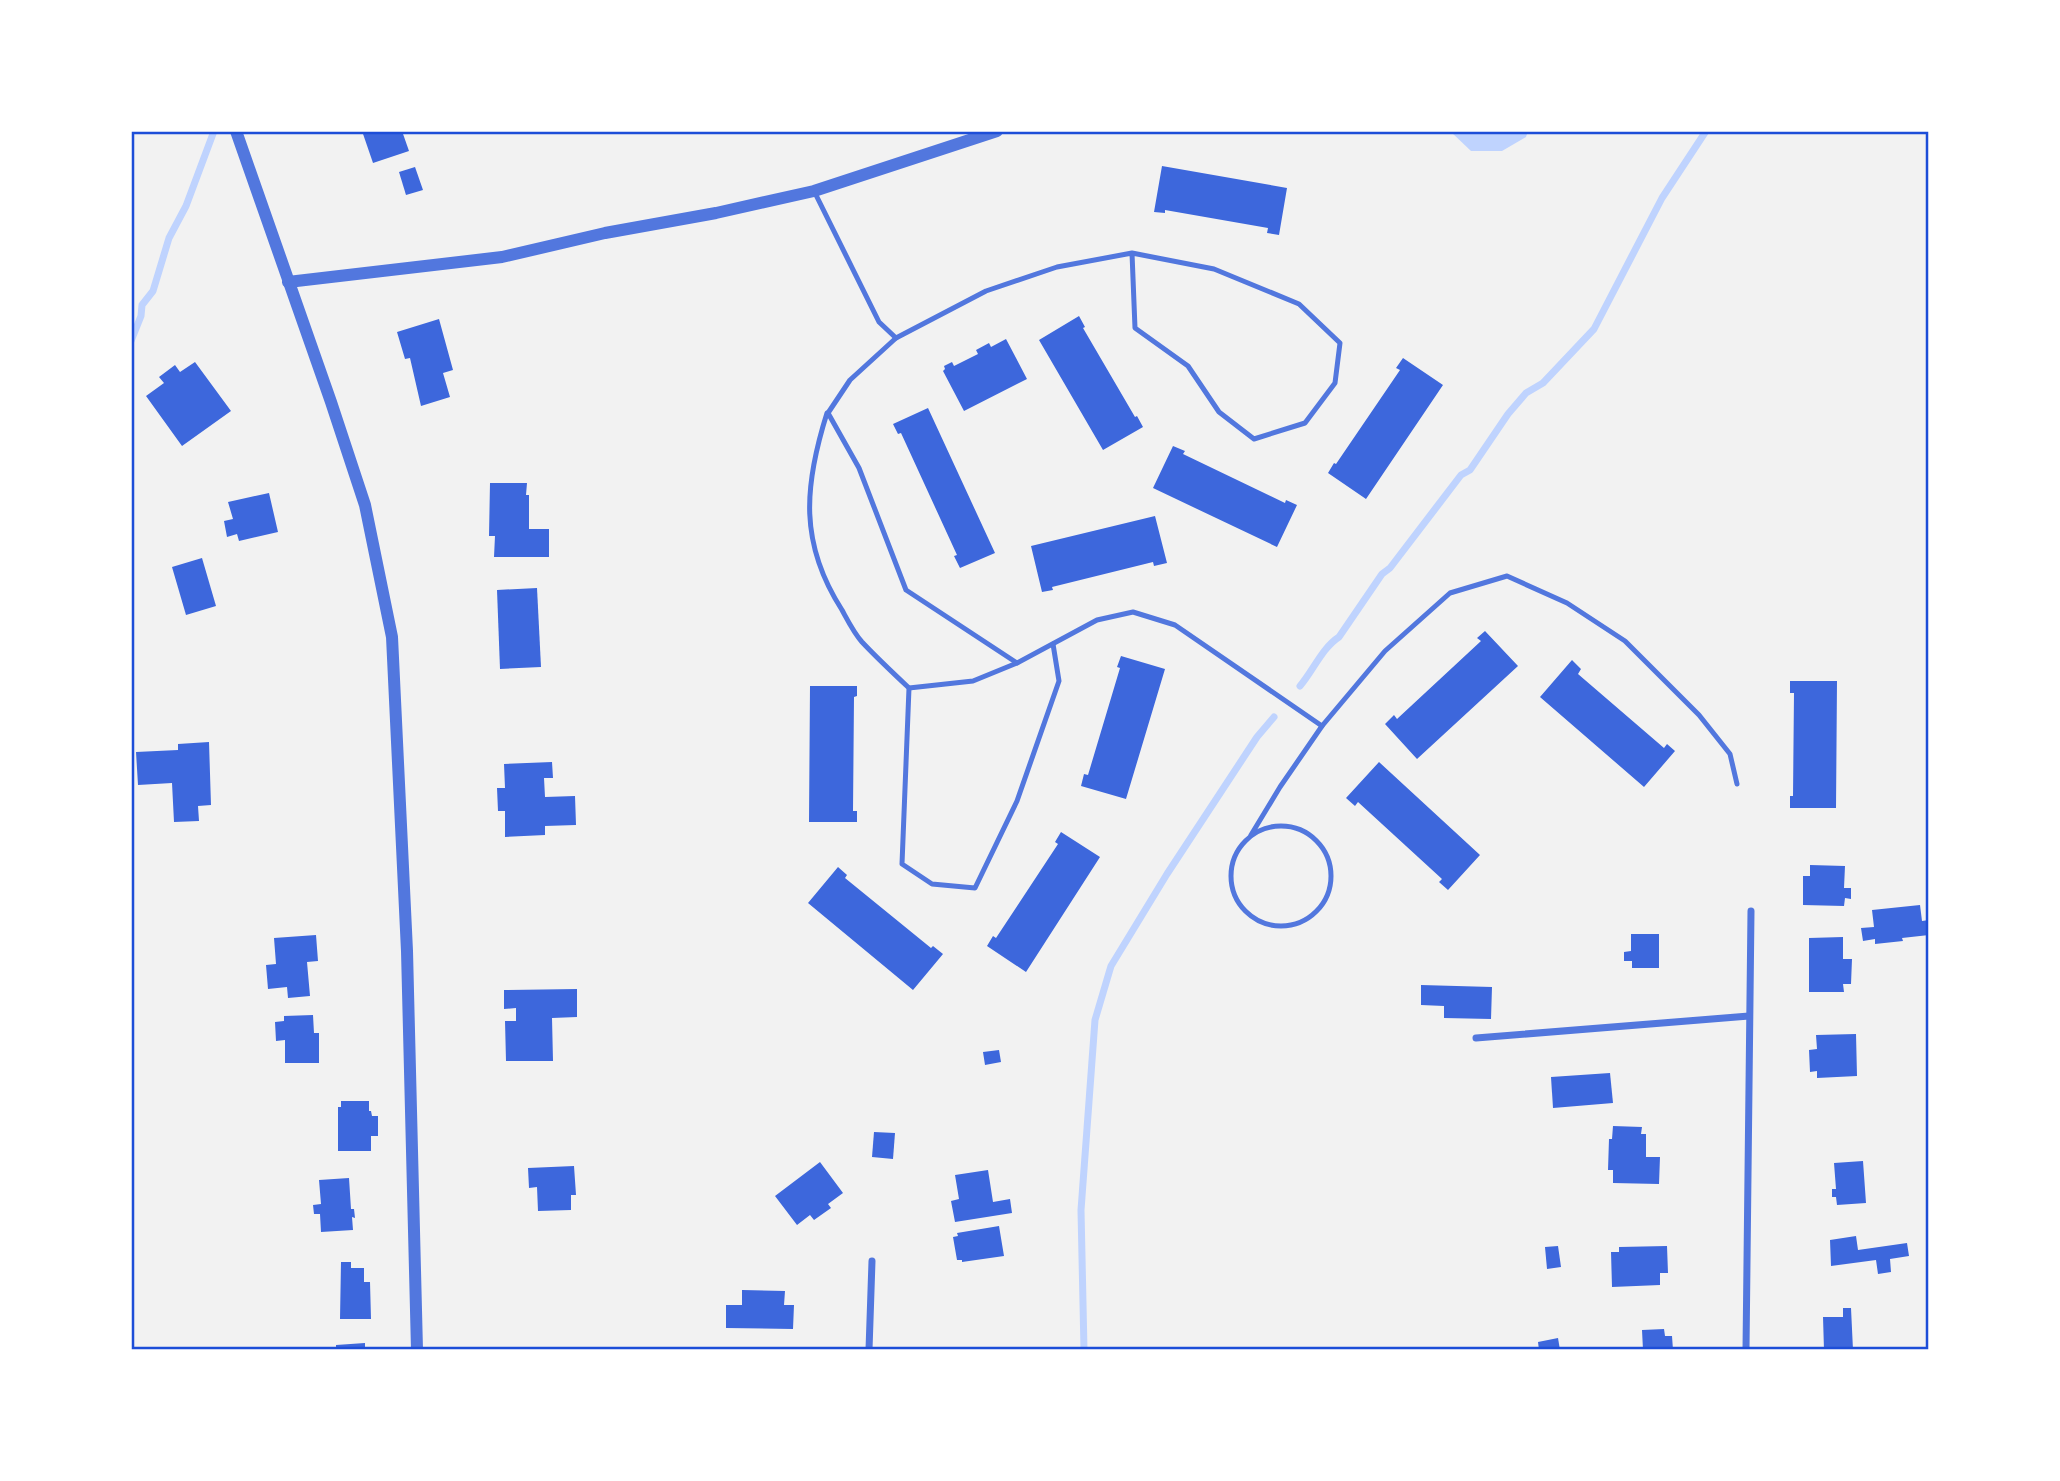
<svg xmlns="http://www.w3.org/2000/svg" width="2060" height="1481" font-family="'Archivo Narrow',sans-serif">
<rect width="100%" height="100%" fill="#f2f2f2"/>
<path fill="#bfd3fe" d="M 1450,131 L 1528,131 L 1526,137 L 1502,151 L 1471,151 Z"/>
<g fill="none" stroke-linecap="round" stroke-linejoin="round">
<g stroke="#bfd3fe" stroke-width="7">
<path d="M 131,341 L 141,316 L 142,305 L 153,291 L 169,238 L 186,206 L 214,131"/>
<path d="M 1300,686 C 1313,671 1322,648 1339,637 L 1382,574 L 1390,568 L 1461,475 L 1470,470 L 1508,414 L 1526,393 L 1543,383 L 1594,329 L 1662,198 L 1706,131"/>
<path d="M 1084,1350 L 1081,1210 L 1095,1020 L 1111,966 L 1167,874 L 1257,737 L 1274,717"/>
</g>
</g>
<g fill="#3d67dc">
<path d="M 362,131 L 402,131 L 409,151 L 373,163 Z"/>
<path d="M 1162,166 L 1287,188 L 1279,235 L 1267,233 L 1268,228 L 1165,210 L 1165,213 L 1154,212 Z"/>
<path d="M 415,167 L 423,190 L 406,195 L 399,172 Z"/>
<path d="M 1079,316 L 1085,327 L 1083,328 L 1135,417 L 1137,416 L 1143,427 L 1103,450 L 1039,340 Z"/>
<path d="M 439,319 L 453,370 L 443,373 L 450,397 L 421,406 L 410,358 L 405,359 L 397,332 Z"/>
<path d="M 1006,339 L 1027,379 L 964,411 L 943,371 L 945,369 L 944,366 L 952,362 L 954,366 L 978,354 L 976,350 L 989,343 L 991,347 Z"/>
<path d="M 1403,358 L 1443,385 L 1366,499 L 1328,473 L 1334,463 L 1336,464 L 1400,370 L 1396,368 Z"/>
<path d="M 195,362 L 231,411 L 182,446 L 146,396 L 164,383 L 159,377 L 175,365 L 180,372 Z"/>
<path d="M 928,408 L 995,553 L 960,568 L 954,556 L 957,555 L 901,433 L 898,434 L 893,424 Z"/>
<path d="M 1173,446 L 1185,451 L 1183,454 L 1285,503 L 1286,500 L 1297,505 L 1277,547 L 1153,488 Z"/>
<path d="M 490,483 L 527,483 L 526,495 L 529,495 L 529,529 L 549,529 L 549,557 L 494,557 L 495,536 L 489,536 Z"/>
<path d="M 269,493 L 278,532 L 239,541 L 237,534 L 227,537 L 224,521 L 233,519 L 228,502 Z"/>
<path d="M 1155,516 L 1167,563 L 1154,566 L 1153,562 L 1052,587 L 1053,590 L 1042,592 L 1031,546 Z"/>
<path d="M 202,558 L 216,606 L 186,615 L 172,567 Z"/>
<path d="M 537,588 L 541,667 L 500,669 L 497,590 Z"/>
<path d="M 1485,631 L 1518,666 L 1417,759 L 1385,724 L 1394,715 L 1397,719 L 1481,641 L 1477,638 Z"/>
<path d="M 1121,656 L 1165,669 L 1126,799 L 1081,786 L 1084,774 L 1088,775 L 1120,668 L 1117,667 Z"/>
<path d="M 1572,660 L 1581,669 L 1578,674 L 1664,748 L 1667,744 L 1675,751 L 1644,787 L 1540,697 Z"/>
<path d="M 1790,681 L 1837,681 L 1836,808 L 1790,808 L 1790,796 L 1793,796 L 1794,693 L 1790,693 Z"/>
<path d="M 810,686 L 857,686 L 857,696 L 854,697 L 853,811 L 857,811 L 857,822 L 809,822 Z"/>
<path d="M 209,742 L 211,805 L 198,806 L 199,821 L 174,822 L 172,783 L 138,785 L 136,752 L 178,750 L 178,744 Z"/>
<path d="M 552,762 L 553,778 L 544,778 L 545,797 L 575,796 L 576,825 L 545,826 L 545,835 L 505,837 L 505,811 L 498,811 L 497,788 L 505,788 L 504,764 Z"/>
<path d="M 1379,762 L 1480,855 L 1448,890 L 1439,882 L 1442,879 L 1358,802 L 1355,806 L 1346,798 Z"/>
<path d="M 1061,832 L 1100,857 L 1026,972 L 987,946 L 993,936 L 996,938 L 1058,844 L 1055,842 Z"/>
<path d="M 1810,865 L 1845,866 L 1844,888 L 1851,888 L 1851,899 L 1845,898 L 1844,906 L 1803,905 L 1803,876 L 1810,876 Z"/>
<path d="M 838,867 L 847,875 L 845,878 L 931,948 L 933,946 L 943,954 L 913,990 L 808,903 Z"/>
<path d="M 1920,905 L 1922,921 L 1929,920 L 1929,935 L 1902,938 L 1903,941 L 1875,944 L 1875,939 L 1863,941 L 1861,928 L 1874,927 L 1872,910 Z"/>
<path d="M 1631,934 L 1659,934 L 1659,968 L 1632,968 L 1632,961 L 1624,961 L 1624,952 L 1631,951 Z"/>
<path d="M 316,935 L 318,961 L 307,962 L 310,996 L 288,998 L 287,987 L 268,989 L 266,965 L 276,964 L 274,938 Z"/>
<path d="M 1843,937 L 1843,959 L 1852,959 L 1851,984 L 1843,984 L 1844,992 L 1809,992 L 1809,938 Z"/>
<path d="M 1421,985 L 1492,987 L 1491,1019 L 1444,1018 L 1444,1006 L 1421,1005 Z"/>
<path d="M 577,989 L 577,1017 L 552,1018 L 553,1061 L 506,1061 L 505,1021 L 516,1021 L 516,1008 L 504,1009 L 504,990 Z"/>
<path d="M 313,1015 L 314,1033 L 319,1033 L 319,1063 L 285,1063 L 285,1040 L 276,1041 L 275,1022 L 284,1021 L 284,1016 Z"/>
<path d="M 1856,1034 L 1857,1076 L 1817,1078 L 1817,1071 L 1810,1072 L 1809,1050 L 1817,1049 L 1816,1035 Z"/>
<path d="M 999,1050 L 1001,1062 L 985,1065 L 983,1052 Z"/>
<path d="M 1610,1073 L 1613,1103 L 1553,1108 L 1551,1077 Z"/>
<path d="M 341,1101 L 369,1101 L 369,1111 L 371,1111 L 372,1116 L 378,1116 L 378,1136 L 371,1136 L 371,1151 L 338,1151 L 338,1107 L 341,1107 Z"/>
<path d="M 1613,1126 L 1642,1127 L 1641,1134 L 1646,1134 L 1646,1157 L 1660,1157 L 1659,1184 L 1613,1183 L 1613,1170 L 1608,1170 L 1609,1139 L 1612,1139 Z"/>
<path d="M 874,1132 L 895,1133 L 893,1159 L 872,1157 Z"/>
<path d="M 1863,1161 L 1866,1203 L 1837,1205 L 1836,1197 L 1832,1197 L 1832,1189 L 1836,1189 L 1834,1163 Z"/>
<path d="M 820,1162 L 843,1193 L 828,1204 L 831,1208 L 814,1220 L 810,1215 L 797,1225 L 775,1196 Z"/>
<path d="M 574,1166 L 576,1195 L 571,1195 L 571,1210 L 538,1211 L 537,1187 L 529,1188 L 528,1168 Z"/>
<path d="M 988,1170 L 993,1202 L 1010,1199 L 1012,1213 L 955,1222 L 951,1201 L 959,1199 L 955,1175 Z"/>
<path d="M 349,1178 L 351,1209 L 354,1209 L 355,1218 L 352,1217 L 353,1230 L 321,1232 L 320,1214 L 314,1214 L 313,1205 L 321,1204 L 319,1180 Z"/>
<path d="M 999,1226 L 1004,1256 L 962,1262 L 962,1260 L 957,1260 L 953,1237 L 958,1236 L 957,1233 Z"/>
<path d="M 1856,1236 L 1858,1250 L 1907,1243 L 1909,1256 L 1890,1259 L 1891,1272 L 1878,1274 L 1876,1260 L 1831,1266 L 1830,1240 Z"/>
<path d="M 1558,1246 L 1561,1267 L 1547,1269 L 1545,1247 Z"/>
<path d="M 1667,1246 L 1668,1273 L 1660,1273 L 1660,1285 L 1612,1287 L 1611,1252 L 1619,1252 L 1619,1247 Z"/>
<path d="M 341,1262 L 351,1262 L 351,1268 L 364,1268 L 364,1282 L 370,1282 L 371,1319 L 340,1319 Z"/>
<path d="M 742,1290 L 785,1291 L 784,1305 L 794,1305 L 793,1329 L 726,1328 L 726,1305 L 742,1305 Z"/>
<path d="M 1843,1308 L 1851,1308 L 1853,1350 L 1824,1350 L 1823,1317 L 1843,1317 Z"/>
<path d="M 1664,1329 L 1665,1336 L 1672,1336 L 1673,1350 L 1643,1350 L 1642,1330 Z"/>
<path d="M 1558,1338 L 1560,1350 L 1539,1350 L 1538,1342 Z"/>
<path d="M 365,1343 L 365,1350 L 336,1350 L 336,1345 Z"/>
</g>
<g fill="none" stroke-linecap="round" stroke-linejoin="round">
<g stroke="#5277de" stroke-width="5">
<path d="M 814,191 L 879,322 L 896,338 L 986,291 L 1057,267 L 1132,253 L 1214,269 L 1299,304 L 1340,343 L 1335,383 L 1305,423 L 1254,439 L 1219,412 L 1188,366 L 1135,328 L 1132,253"/>
<path d="M 896,338 L 850,380 L 828,413 L 859,468 L 906,590 L 1017,663 L 1097,620 L 1133,612 L 1175,625 L 1322,726 L 1385,651 L 1450,593 L 1507,576 L 1567,603 L 1625,641 L 1699,715 L 1730,754 L 1737,784"/>
<path d="M 827,413 C 804,486 799,543 842,610 C 848,621 854,633 862,642 C 877,658 893,673 909,688 L 902,864 L 932,884 L 975,888 L 1017,801 L 1059,681 L 1053,644"/>
<path d="M 909,688 L 973,681 L 1017,663"/>
<circle cx="1281" cy="876" r="50"/>
<path d="M 1251,835 L 1280,787 L 1322,726"/>
</g>
<g stroke="#5277de" stroke-width="7">
<path d="M 1476,1038 L 1749,1016"/>
<path d="M 869,1350 L 872,1261"/>
<path d="M 1746,1350 L 1751,911"/>
</g>
<g stroke="#5277de" stroke-width="12">
<path d="M 236,131 L 331,402 L 365,505 L 392,637 L 407,951 L 417,1350"/>
<path d="M 288,282 L 502,257 L 605,233 L 716,213 L 814,191 L 997,131"/>
</g>
</g>
<rect width="2060" height="1481" fill="none" stroke="#ffffff" stroke-width="266"/>
<rect x="133" y="133" width="1794" height="1215" fill="none" stroke="#1d4ed8" stroke-width="2.5"/>
</svg>
